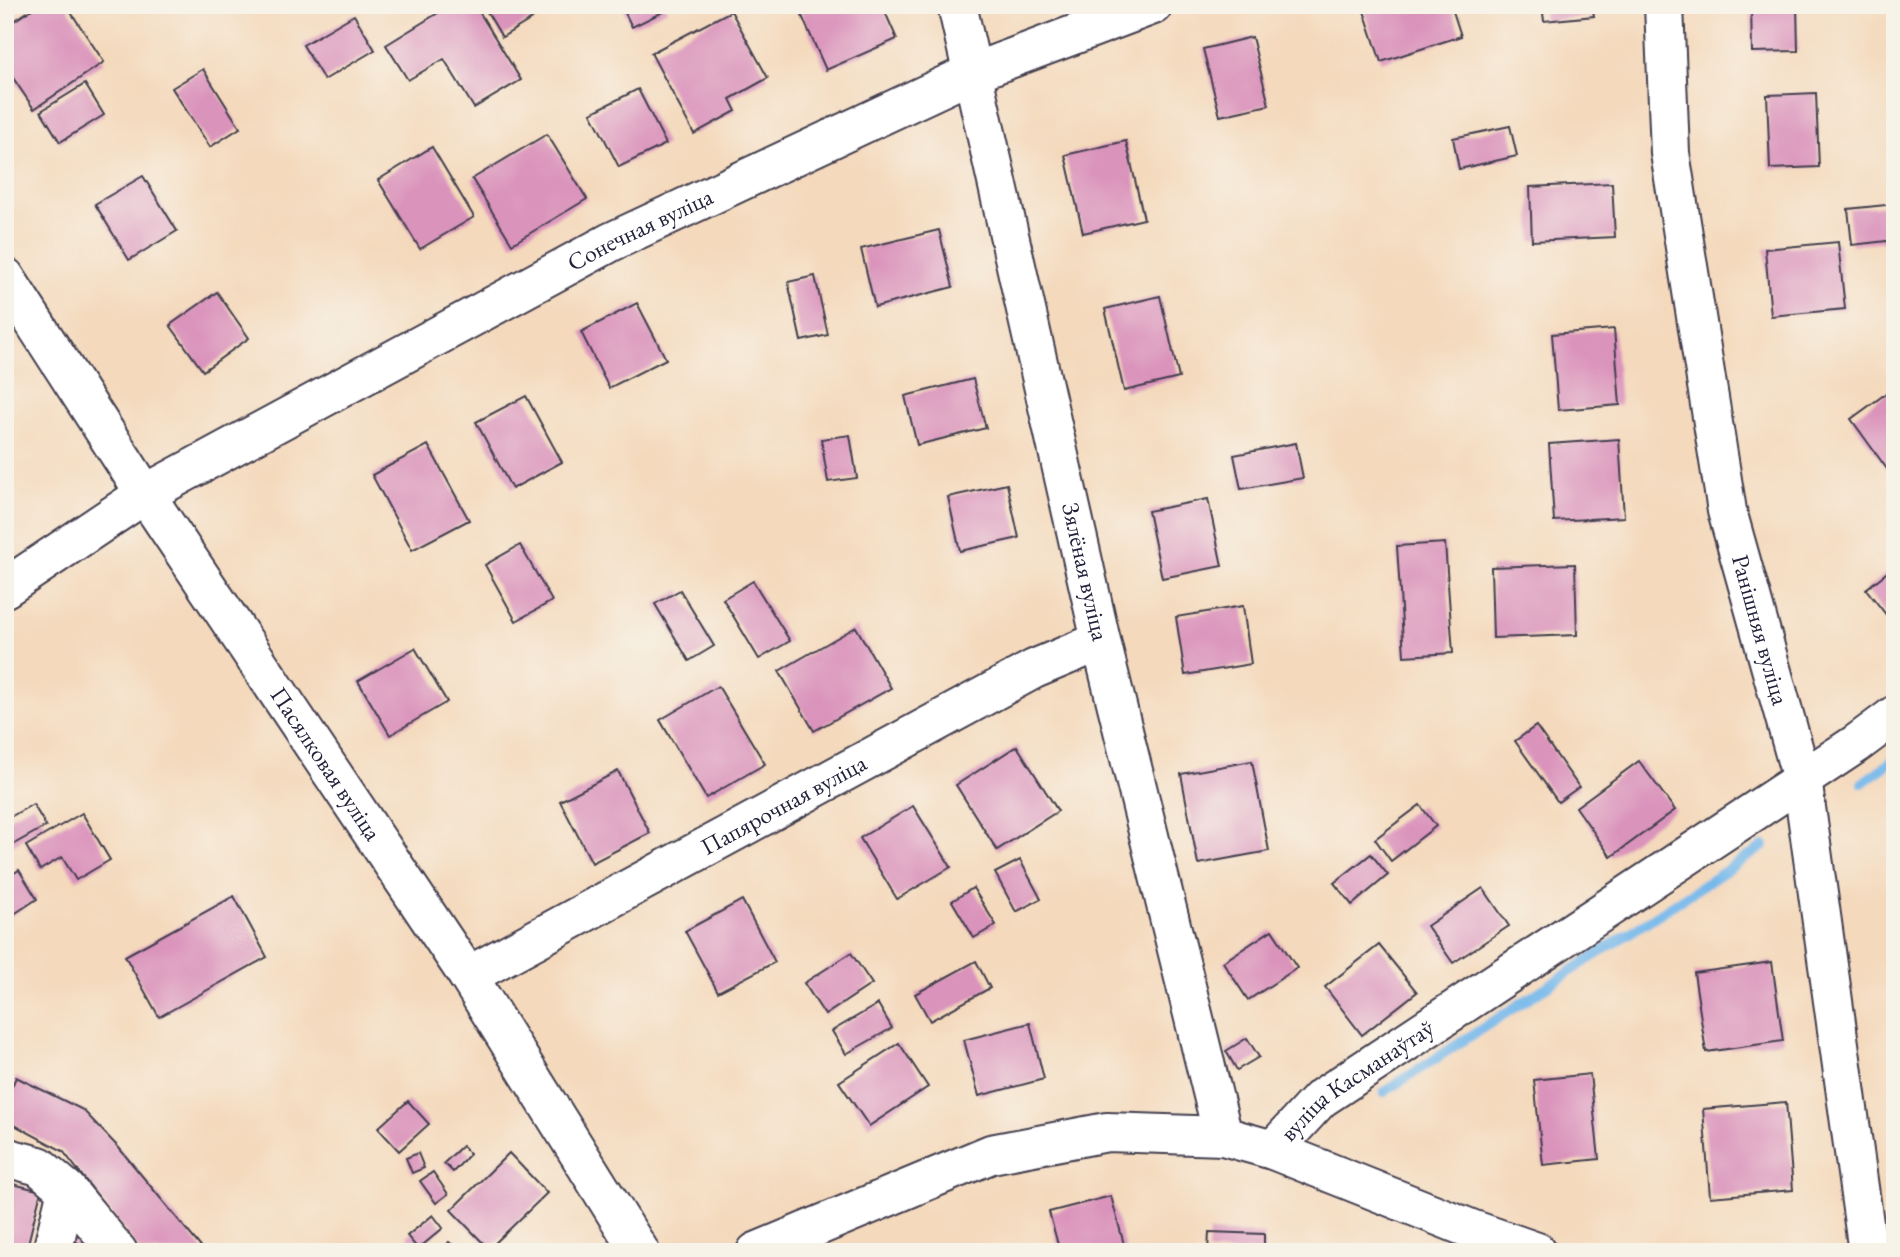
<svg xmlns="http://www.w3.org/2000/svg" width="1900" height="1257" font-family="'EB Garamond',serif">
<rect width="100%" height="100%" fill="#f7f3e8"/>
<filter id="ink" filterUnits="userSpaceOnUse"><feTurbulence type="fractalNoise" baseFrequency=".0143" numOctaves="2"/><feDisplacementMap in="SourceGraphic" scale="14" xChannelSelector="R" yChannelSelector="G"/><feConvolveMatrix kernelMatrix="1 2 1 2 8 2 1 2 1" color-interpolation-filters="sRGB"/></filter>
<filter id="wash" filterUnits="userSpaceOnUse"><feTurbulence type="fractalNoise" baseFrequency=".00686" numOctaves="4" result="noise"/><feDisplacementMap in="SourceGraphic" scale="28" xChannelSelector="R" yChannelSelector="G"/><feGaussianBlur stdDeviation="1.57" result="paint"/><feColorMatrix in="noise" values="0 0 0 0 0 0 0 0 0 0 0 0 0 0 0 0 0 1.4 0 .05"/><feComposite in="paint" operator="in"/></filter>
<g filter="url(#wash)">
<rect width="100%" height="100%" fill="#f4d9bc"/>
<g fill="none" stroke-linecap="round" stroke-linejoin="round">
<g stroke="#75b8eb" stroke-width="10">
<path d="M 1862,783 L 1895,759"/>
<path d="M 1384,1092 L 1764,846"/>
</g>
</g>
<g id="blocks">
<g fill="#da93bb">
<path d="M 38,5 L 66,5 L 104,62 L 34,109 L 5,66 L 5,27 Z"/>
<path d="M 451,5 L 475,5 L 521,80 L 474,108 L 444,59 L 408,80 L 386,45 Z"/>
<path d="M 483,5 L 535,5 L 540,14 L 502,37 Z"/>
<path d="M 621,5 L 665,5 L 667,10 L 632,27 Z"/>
<path d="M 802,5 L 882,5 L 897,39 L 826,70 L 798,7 Z"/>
<path d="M 1362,5 L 1451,5 L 1461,36 L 1381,62 Z"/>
<path d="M 1542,5 L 1592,5 L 1594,16 L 1544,21 Z"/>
<path d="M 1751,5 L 1797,5 L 1798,51 L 1752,52 Z"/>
<path d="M 731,11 L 768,78 L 730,99 L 736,111 L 694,134 L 651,53 Z"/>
<path d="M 354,15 L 375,50 L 324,80 L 303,45 Z"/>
<path d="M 1252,37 L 1269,105 L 1220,116 L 1203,49 Z"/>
<path d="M 203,69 L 240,128 L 210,147 L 172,88 Z"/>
<path d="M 85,84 L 104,115 L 60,142 L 41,111 Z"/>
<path d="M 638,89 L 666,144 L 619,167 L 591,113 Z"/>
<path d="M 1816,93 L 1819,167 L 1770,169 L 1767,95 Z"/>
<path d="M 1510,126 L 1517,156 L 1459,169 L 1453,138 Z"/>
<path d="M 547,134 L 587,199 L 512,244 L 472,179 Z"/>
<path d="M 1126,141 L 1144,219 L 1083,233 L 1065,155 Z"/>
<path d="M 432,147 L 474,217 L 420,249 L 378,180 Z"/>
<path d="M 143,176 L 177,231 L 129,260 L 95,204 Z"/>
<path d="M 1612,183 L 1615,237 L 1532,241 L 1530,187 Z"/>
<path d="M 1895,204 L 1895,240 L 1852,245 L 1848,209 Z"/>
<path d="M 939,230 L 953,287 L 875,307 L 861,249 Z"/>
<path d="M 1838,242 L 1845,309 L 1771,316 L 1765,249 Z"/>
<path d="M 815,276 L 828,335 L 801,341 L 788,282 Z"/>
<path d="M 217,292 L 249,338 L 203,371 L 170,325 Z"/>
<path d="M 1160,296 L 1179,378 L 1124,391 L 1105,309 Z"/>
<path d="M 637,303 L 666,359 L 609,388 L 581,332 Z"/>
<path d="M 1614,329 L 1620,405 L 1558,410 L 1552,334 Z"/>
<path d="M 973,379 L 986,428 L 917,445 L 905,396 Z"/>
<path d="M 1895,387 L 1895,474 L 1892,476 L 1851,419 Z"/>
<path d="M 526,396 L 562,462 L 512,489 L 476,422 Z"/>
<path d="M 850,435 L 857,478 L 828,482 L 821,439 Z"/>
<path d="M 1619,439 L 1624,517 L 1554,521 L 1549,444 Z"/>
<path d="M 1296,443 L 1303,478 L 1241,489 L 1234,455 Z"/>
<path d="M 428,445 L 469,520 L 412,550 L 372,475 Z"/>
<path d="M 1007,484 L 1019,538 L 960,551 L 948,497 Z"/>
<path d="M 1208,499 L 1222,566 L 1162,578 L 1148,511 Z"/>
<path d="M 1445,543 L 1453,653 L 1404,656 L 1397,546 Z"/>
<path d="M 520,545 L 552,601 L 516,621 L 485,565 Z"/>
<path d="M 1575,564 L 1577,635 L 1493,638 L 1491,567 Z"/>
<path d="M 1895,566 L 1895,626 L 1866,589 Z"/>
<path d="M 753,581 L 790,641 L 759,659 L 723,599 Z"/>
<path d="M 680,590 L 714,646 L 689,661 L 655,604 Z"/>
<path d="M 1243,606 L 1251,664 L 1185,675 L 1176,617 Z"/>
<path d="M 856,627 L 891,688 L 814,731 L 779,671 Z"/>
<path d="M 415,648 L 447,702 L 390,735 L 358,681 Z"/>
<path d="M 718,686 L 765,764 L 706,798 L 660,720 Z"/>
<path d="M 1536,726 L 1579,787 L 1558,802 L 1515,741 Z"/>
<path d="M 1017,746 L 1058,811 L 997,850 L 956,785 Z"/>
<path d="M 1252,761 L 1269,851 L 1198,864 L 1181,774 Z"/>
<path d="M 1639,761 L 1675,810 L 1611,857 L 1576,807 Z"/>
<path d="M 618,771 L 650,833 L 592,863 L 560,801 Z"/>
<path d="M 33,804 L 46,826 L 5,849 L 5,820 Z"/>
<path d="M 1420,805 L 1436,826 L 1391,861 L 1375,839 Z"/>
<path d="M 913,806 L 951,867 L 897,899 L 860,838 Z"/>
<path d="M 82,813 L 110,860 L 76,880 L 62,857 L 40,870 L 26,846 Z"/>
<path d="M 1371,854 L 1388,875 L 1352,905 L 1334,883 Z"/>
<path d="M 1020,860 L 1041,899 L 1016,912 L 995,873 Z"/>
<path d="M 19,870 L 37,899 L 5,920 L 5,879 Z"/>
<path d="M 973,888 L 996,925 L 974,938 L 952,901 Z"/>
<path d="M 1483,888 L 1509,926 L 1453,963 L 1427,926 Z"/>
<path d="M 234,896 L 267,957 L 159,1017 L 125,956 Z"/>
<path d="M 742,900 L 775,962 L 718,992 L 685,931 Z"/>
<path d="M 1272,930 L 1297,968 L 1248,1000 L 1223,962 Z"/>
<path d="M 1379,945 L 1417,992 L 1362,1035 L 1325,987 Z"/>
<path d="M 851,953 L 872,984 L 825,1015 L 804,983 Z"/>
<path d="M 976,961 L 990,988 L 930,1021 L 915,994 Z"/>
<path d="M 1772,962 L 1783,1041 L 1706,1052 L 1694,973 Z"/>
<path d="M 878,1004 L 892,1028 L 846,1054 L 832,1031 Z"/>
<path d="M 1030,1023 L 1044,1079 L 979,1096 L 964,1040 Z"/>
<path d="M 1247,1038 L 1259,1057 L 1237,1070 L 1226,1051 Z"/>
<path d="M 899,1043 L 928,1087 L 869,1126 L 839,1082 Z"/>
<path d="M 1590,1074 L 1599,1159 L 1543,1165 L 1534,1080 Z"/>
<path d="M 16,1077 L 83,1110 L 119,1148 L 205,1252 L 141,1252 L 63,1151 L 5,1120 L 5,1102 Z"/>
<path d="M 408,1101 L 429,1124 L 399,1151 L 378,1128 Z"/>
<path d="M 1786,1102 L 1793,1190 L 1710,1197 L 1703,1109 Z"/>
<path d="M 462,1146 L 470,1154 L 453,1172 L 444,1163 Z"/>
<path d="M 418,1153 L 424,1168 L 412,1173 L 406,1158 Z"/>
<path d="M 509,1153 L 547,1193 L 489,1249 L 451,1210 Z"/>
<path d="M 433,1172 L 448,1194 L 436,1203 L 420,1181 Z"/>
<path d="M 5,1182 L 41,1191 L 26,1252 L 5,1252 Z"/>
<path d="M 1111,1196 L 1126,1252 L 1060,1252 L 1049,1212 Z"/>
<path d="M 433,1215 L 443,1228 L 418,1249 L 407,1236 Z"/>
<path d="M 1209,1232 L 1264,1234 L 1264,1252 L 1208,1252 Z"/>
<path d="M 71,1237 L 88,1252 L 68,1252 Z"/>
<path d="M 449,1242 L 461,1252 L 441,1252 Z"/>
</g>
</g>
</g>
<g filter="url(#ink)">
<use href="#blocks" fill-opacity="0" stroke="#423d4e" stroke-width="2"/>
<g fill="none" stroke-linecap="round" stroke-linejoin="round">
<g stroke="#423d4e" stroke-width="42">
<g id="minor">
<path id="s1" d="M 957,5 L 1101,641 L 1223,1136"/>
<path id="s2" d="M 1664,5 L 1670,153 L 1727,511 L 1802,779 L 1868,1252"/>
<path id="s3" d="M 5,277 L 145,494 L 468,976 L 640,1252"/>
<path id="s4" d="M 5,588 L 145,494 L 611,242 L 972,73 L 1153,5"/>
<path id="s5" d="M 468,976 L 1034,669 L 1101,641"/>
<path id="s6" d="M 1273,1150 L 1320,1099 L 1856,744 L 1895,715"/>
<path d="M 5,1157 L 39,1166 L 67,1190"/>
<path d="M 52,1252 L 67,1190 L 118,1252"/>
<path d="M 756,1252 L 991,1154 L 1107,1132 L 1223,1136 L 1273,1150 L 1471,1229 L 1537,1252"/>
</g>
</g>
<use href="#minor" stroke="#fff" stroke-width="38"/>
</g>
</g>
<g text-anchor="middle" stroke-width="6" stroke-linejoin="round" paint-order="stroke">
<g font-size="24" fill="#22223b" stroke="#f7f3e8">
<text dy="8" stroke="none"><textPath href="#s4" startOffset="730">Сонечная вуліца</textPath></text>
<text dy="8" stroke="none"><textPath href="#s1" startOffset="581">Зялёная вуліца</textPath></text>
<text dy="8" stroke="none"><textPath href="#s2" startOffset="634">Ранішняя вуліца</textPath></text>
<text dy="8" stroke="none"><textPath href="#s3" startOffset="583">Пасялковая вуліца</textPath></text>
<text dy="8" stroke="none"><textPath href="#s5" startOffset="359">Папярочная вуліца</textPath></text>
<text dy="8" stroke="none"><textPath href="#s6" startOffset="110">вуліца Касманаўтаў</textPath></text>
</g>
</g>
<rect width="1900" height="1257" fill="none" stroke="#f7f3e8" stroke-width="28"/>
</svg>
